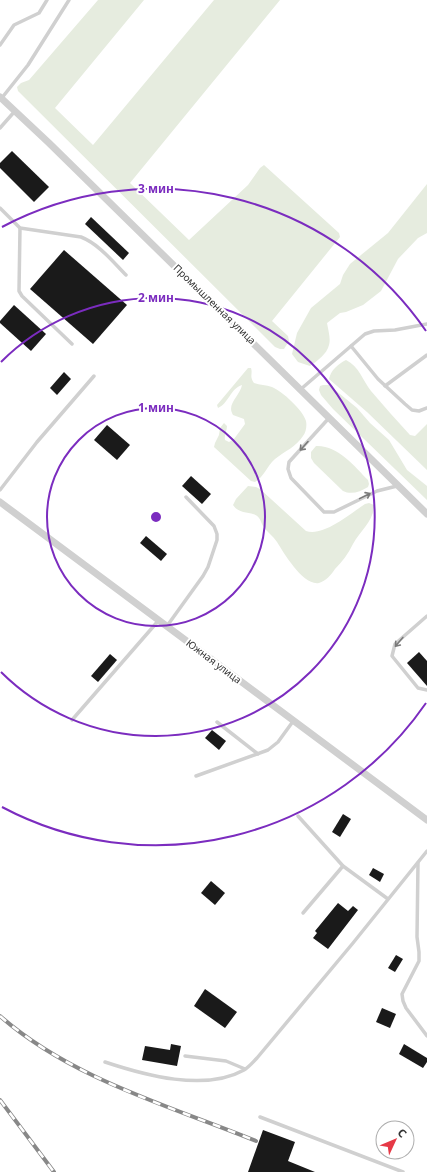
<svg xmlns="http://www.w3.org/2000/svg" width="427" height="1172" font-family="'Noto Sans',sans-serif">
<rect width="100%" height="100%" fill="#fff"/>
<g fill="#e6ecdf">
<path d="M 98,0 L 144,0 L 55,108 L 93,145 L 214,0 L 280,0 L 130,183 L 189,240 L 248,185 L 260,168 L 264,165 L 339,233 L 340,237 L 272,321 L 288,336 L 289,341 L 284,349 L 280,349 L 275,347 L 18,91 L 17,87 L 21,83 L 29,80 Z"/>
<path d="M 427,184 L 427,233 L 418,238 L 398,259 L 381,291 L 363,305 L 346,312 L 340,313 L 327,323 C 328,329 331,339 329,345 C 327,354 317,361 310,366 L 298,362 L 292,354 L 297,333 L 311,308 L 340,284 L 343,275 L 350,264 L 388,233 Z"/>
<path d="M 346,360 C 359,366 363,381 371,391 C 384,406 397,421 410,435 L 415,436 L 427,424 L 427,470 L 367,412 L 329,379 C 331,370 338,364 346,360 Z"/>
<path d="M 248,368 L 251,368 C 253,374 249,376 254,383 C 260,385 266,385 272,387 C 282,391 303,410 306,421 C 307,426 306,432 303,436 C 296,447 285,451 275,459 C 267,466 264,477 255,482 L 251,481 L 214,447 L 215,443 L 219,435 L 220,428 L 224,423 L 227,426 C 227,431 224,434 225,440 L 229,442 L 234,439 L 245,424 L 244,419 L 233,415 C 226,404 240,396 242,385 C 231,388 228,404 218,408 L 217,405 Z"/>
<path d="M 323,385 L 329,385 L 357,408 L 370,423 L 389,440 L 407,470 L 427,486 L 427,500 L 333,409 L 321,395 L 319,390 L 320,386 Z"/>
<path d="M 316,446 C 338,445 354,466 368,480 L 369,484 L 368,487 C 360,492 351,495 343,491 L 314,463 L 311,458 L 311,452 Z"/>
<path d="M 248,486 L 256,487 L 260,489 L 306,531 C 323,537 350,514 365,504 L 369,503 L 374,505 C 374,521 360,531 353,544 C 348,554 342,562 335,569 C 331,575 326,581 319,583 C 303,586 284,553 277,542 C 273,536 267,532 263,526 C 261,523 261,520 259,518 C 254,510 240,516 233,505 L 236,499 Z"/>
</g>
<g fill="#1a1a1a">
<path d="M 12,151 L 49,187 L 34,202 L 0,168 L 0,163 Z"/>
<path d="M 91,217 L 129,253 L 123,260 L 85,224 Z"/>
<path d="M 64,250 L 127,305 L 93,344 L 30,289 Z"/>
<path d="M 14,305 L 46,334 L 31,351 L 0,323 L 0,321 Z"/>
<path d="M 64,372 L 71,379 L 57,395 L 50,388 Z"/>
<path d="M 107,425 L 130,445 L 117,460 L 94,440 Z"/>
<path d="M 191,476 L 211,494 L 202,504 L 182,486 Z"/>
<path d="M 146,536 L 167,554 L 161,561 L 140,543 Z"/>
<path d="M 419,652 L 427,661 L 427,686 L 407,663 Z"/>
<path d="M 110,654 L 117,660 L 98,682 L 91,676 Z"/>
<path d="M 212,730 L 226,741 L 219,750 L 205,738 Z"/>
<path d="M 343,814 L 351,819 L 340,837 L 332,832 Z"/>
<path d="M 373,868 L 384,874 L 380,882 L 369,875 Z"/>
<path d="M 211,881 L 225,893 L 215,905 L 201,893 Z"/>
<path d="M 338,903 L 348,911 L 353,906 L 358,910 L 328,949 L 313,938 L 317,933 L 315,931 Z"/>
<path d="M 396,955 L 403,959 L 395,972 L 388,968 Z"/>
<path d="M 205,989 L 237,1012 L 225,1028 L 194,1006 Z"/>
<path d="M 382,1008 L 396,1014 L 390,1028 L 376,1022 Z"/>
<path d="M 171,1044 L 181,1046 L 177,1066 L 142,1060 L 145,1046 L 170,1050 Z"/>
<path d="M 404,1044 L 427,1058 L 427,1062 L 423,1068 L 399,1054 Z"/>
<path d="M 263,1130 L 295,1142 L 288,1161 L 315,1172 L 248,1172 Z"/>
</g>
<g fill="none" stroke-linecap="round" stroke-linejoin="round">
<g stroke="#d0d0d0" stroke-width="3.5">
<path d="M 0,45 L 14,25 L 39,13 L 47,0"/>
<path d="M 1,99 L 28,65 L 69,0"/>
<path d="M 0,128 L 15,111"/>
<path d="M 0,208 L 20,228 L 81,237 C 99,244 113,262 126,275"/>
<path d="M 20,228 L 19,291 L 22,296 L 72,344"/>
<path d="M 351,346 L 378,379 L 405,404 L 412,410 L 419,411 L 427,408"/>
<path d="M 385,386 L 427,355"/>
<path d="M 301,389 L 365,334 L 374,331 L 395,330 L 427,324"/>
<path d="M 329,418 L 289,462 L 288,469 L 291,478 L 324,512 L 334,512 L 377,491 L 397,486"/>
<path d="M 0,490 L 37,442 L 94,376"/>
<path d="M 427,616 L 395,644 L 392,656 L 418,688 L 427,690"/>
<path d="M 167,626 L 203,576 L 208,567 L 217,540 L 217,534 L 214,526 L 186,497"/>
<path d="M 72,720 L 159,620"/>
<path d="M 217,722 L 258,754"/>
<path d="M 196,776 L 268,750 L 278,742 L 294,720"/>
<path d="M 298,816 L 343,866 L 388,899"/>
<path d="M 418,863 L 417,937 L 419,952 L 419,961 L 402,994 L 403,1001 L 406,1008 L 427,1036"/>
<path d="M 303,913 L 343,866"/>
<path d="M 185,1056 L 226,1061 L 245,1069"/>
<path d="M 105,1062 C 144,1075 205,1092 244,1070 C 249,1067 253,1062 257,1058 L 353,943 L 427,851"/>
<path d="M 260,1117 L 403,1172"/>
</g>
<g stroke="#d0d0d0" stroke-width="7">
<path d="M 0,97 L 49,143 L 427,514"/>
<path d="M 0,502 L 427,820"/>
</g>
<g stroke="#888" stroke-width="4">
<g id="rail">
<path d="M 0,1016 C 72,1079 170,1106 256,1141"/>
<path d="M 0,1100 L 54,1172"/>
</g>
</g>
<use href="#rail" stroke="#fff" stroke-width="2.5" stroke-dasharray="8" stroke-linecap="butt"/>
</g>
<defs><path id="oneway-shaft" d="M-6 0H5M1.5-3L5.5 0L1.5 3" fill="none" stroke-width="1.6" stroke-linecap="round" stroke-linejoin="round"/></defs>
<g stroke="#7a7a7a">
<use href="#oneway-shaft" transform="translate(304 446) rotate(132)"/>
<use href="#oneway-shaft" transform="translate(365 496) rotate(-26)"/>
<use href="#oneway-shaft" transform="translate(399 642) rotate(130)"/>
</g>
<g fill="none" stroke="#7b2cbf" stroke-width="2">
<circle cx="156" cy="517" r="109"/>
<path d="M1 362A219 219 0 1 1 1 672"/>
<path d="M426 703A328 328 0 0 1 2 807M2 227A328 328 0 0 1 426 331"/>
</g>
<g text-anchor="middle" stroke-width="4" stroke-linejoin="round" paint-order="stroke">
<g font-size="10" fill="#333" stroke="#fff">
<text transform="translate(215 304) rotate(44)" y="4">Промышленная улица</text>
<text transform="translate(214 661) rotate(37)" y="4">Южная улица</text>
</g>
</g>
<circle cx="156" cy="517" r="6" fill="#7b2cbf" stroke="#fff" stroke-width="2"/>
<g font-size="12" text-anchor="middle" font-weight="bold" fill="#7b2cbf" stroke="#fff" stroke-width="4" stroke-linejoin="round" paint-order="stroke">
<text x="156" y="193">3 мин</text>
<text x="156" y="302">2 мин</text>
<text x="156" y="412">1 мин</text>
</g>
<g transform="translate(395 1140) rotate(46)"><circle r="19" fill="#ffffff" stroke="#adadad"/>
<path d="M0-3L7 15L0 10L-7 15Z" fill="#e63946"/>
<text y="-6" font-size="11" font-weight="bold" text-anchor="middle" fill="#333333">С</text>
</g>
</svg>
